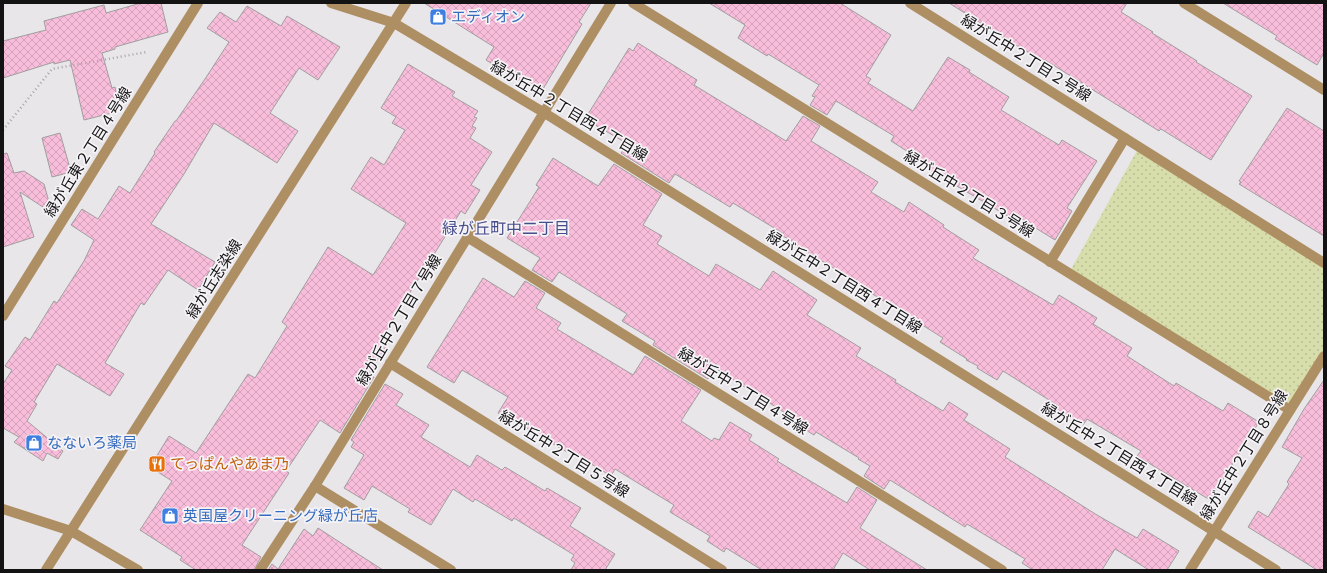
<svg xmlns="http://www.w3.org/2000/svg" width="1327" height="573" font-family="Karla,'Noto Sans JP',sans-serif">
<defs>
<pattern id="park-dots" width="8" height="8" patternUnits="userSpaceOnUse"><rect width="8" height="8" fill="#d7deab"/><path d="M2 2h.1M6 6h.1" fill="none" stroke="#b8be92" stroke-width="1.8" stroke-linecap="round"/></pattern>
<pattern id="building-cross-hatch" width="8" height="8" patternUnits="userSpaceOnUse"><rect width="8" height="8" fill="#f8bddb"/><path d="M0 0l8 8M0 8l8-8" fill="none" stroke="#d4a2bb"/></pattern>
</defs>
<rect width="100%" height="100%" fill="#e8e6e8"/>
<path fill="url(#park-dots)" d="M 1139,147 L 1324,263 L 1324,356 L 1290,410 L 1069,273 Z"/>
<g fill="url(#building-cross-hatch)" stroke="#a19e9f">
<path d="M 141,3 L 161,3 L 168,32 L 115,47 L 115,49 L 102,53 L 112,88 L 115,87 L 120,111 L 84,120 L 70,60 L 54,64 L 54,62 L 3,78 L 3,41 L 46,30 L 44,21 L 104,5 L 106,13 Z"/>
<path d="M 424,3 L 591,3 L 579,22 L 582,24 L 540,94 L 486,60 L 494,47 Z"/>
<path d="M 709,3 L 840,3 L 891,35 L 866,76 L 871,79 L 868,83 L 913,111 L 948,57 L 970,70 L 969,72 L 1009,97 L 1001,110 L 1059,145 L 1062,140 L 1097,161 L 1067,208 L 1072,211 L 1055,240 L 1018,217 L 1016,221 L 930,170 L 932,167 L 891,141 L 894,136 L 836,101 L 827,115 L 810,105 L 815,97 L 812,96 L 819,85 L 768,54 L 767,56 L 738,38 L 745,25 Z"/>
<path d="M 949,3 L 1127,3 L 1121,12 L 1153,32 L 1152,33 L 1197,61 L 1196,62 L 1252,96 L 1211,160 L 1161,129 L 1159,131 L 1045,60 L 1044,62 L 1001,36 Z"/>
<path d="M 1223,3 L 1324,3 L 1324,53 L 1317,65 L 1275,39 L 1277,36 Z"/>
<path d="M 247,6 L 281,26 L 287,16 L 340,47 L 318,80 L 299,68 L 270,113 L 298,131 L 277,163 L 214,123 L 184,174 L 151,224 L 215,262 L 198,290 L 168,270 L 144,305 L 141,303 L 105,363 L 124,374 L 110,396 L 57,364 L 34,402 L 37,404 L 27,421 L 63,451 L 58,459 L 47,453 L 43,461 L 14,442 L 19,437 L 3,428 L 3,384 L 12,370 L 5,366 L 25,337 L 30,340 L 54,301 L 57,303 L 84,261 L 94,240 L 71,225 L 82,209 L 98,219 L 119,186 L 130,193 L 155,153 L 154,152 L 175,121 L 176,121 L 205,79 L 229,42 L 207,28 L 220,12 L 236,22 Z"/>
<path d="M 638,43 L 697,80 L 694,85 L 786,141 L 803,116 L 820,126 L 811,141 L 878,182 L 871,192 L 904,212 L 909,202 L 944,225 L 943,227 L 979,250 L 973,258 L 1053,305 L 1059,295 L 1097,318 L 1093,324 L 1132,348 L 1127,356 L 1174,386 L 1176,383 L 1223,411 L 1228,403 L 1259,422 L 1210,500 L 1137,456 L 1141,451 L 1087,419 L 1083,425 L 1055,408 L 1057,405 L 1003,371 L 997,380 L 977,368 L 978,366 L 966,360 L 967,359 L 940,342 L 943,338 L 871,293 L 872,291 L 792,243 L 793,242 L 783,236 L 784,234 L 733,203 L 730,207 L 675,174 L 669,183 L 621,153 L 628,144 L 585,119 L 629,48 L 633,51 Z"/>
<path d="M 408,64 L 455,92 L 452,96 L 478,111 L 474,117 L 477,118 L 472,126 L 476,128 L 470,138 L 492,152 L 471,185 L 480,190 L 465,214 L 461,211 L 386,331 L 393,335 L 369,374 L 374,377 L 340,433 L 320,420 L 286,471 L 289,473 L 242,545 L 261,557 L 254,570 L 196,570 L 180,560 L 182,557 L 140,530 L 172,481 L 150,467 L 169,436 L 196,453 L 248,374 L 255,378 L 287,326 L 282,322 L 328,247 L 373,275 L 406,223 L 351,189 L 371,157 L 384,165 L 405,130 L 392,123 L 396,117 L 381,108 Z"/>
<path d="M 1287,108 L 1324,131 L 1324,236 L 1239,184 L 1241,182 L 1239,181 Z"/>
<path d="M 60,133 L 71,172 L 52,177 L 42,138 Z"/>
<path d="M 7,153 L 14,173 L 24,171 L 44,184 L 52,213 L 20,192 L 34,237 L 3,247 L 3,154 Z"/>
<path d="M 553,158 L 598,186 L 614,164 L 662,194 L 643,225 L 662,236 L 657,244 L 709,276 L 716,264 L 760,290 L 773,271 L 817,300 L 807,315 L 861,348 L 856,356 L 896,380 L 895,382 L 943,411 L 949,402 L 968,414 L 964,420 L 1010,449 L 1005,457 L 1097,515 L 1137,538 L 1143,529 L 1179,551 L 1167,570 L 1149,570 L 1115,549 L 1102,570 L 1033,570 L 1022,563 L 1025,559 L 967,524 L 965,527 L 890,480 L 884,489 L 864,476 L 870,466 L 858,459 L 859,458 L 816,432 L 814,435 L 791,421 L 793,418 L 715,368 L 708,379 L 653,345 L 655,341 L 622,321 L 627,314 L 559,272 L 552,282 L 532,270 L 540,258 L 507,238 L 539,187 L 536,185 Z"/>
<path d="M 483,278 L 514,297 L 525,281 L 545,293 L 536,308 L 561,323 L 557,329 L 633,375 L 645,356 L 701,390 L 681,421 L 712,441 L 714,438 L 719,440 L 730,422 L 752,435 L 749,440 L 779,459 L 777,461 L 847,503 L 857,487 L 877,500 L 860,528 L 927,570 L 870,570 L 843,553 L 833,570 L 762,570 L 726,548 L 724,552 L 707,541 L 710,536 L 670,512 L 674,505 L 615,469 L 611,476 L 568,450 L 567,452 L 520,424 L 519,425 L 498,413 L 508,397 L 462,370 L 454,383 L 427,367 Z"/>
<path d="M 1324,380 L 1324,570 L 1317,570 L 1248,527 L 1258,511 L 1268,517 L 1289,484 L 1287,482 L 1302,458 L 1282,447 L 1304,409 Z"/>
<path d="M 385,384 L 403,394 L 396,405 L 429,425 L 421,437 L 470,467 L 477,455 L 502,470 L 505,467 L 545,491 L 547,488 L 581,508 L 570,526 L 615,554 L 605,570 L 571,570 L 575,563 L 571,560 L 574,555 L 514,518 L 512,521 L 475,499 L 473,502 L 453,489 L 431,525 L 408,512 L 410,509 L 372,486 L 364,500 L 344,488 L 364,455 L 351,447 L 354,442 L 351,440 Z"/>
<path d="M 318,528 L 344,545 L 383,570 L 268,570 L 272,564 L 278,569 L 304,529 L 313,536 Z"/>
</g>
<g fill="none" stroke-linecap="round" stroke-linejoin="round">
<path stroke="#a6a4a6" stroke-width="2.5" stroke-dasharray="1 3" stroke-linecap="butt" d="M 3,130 L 52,69 L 147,52"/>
<g stroke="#ae8f64" stroke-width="10">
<path d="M 331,3 L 394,23 L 543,112 L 1276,570"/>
<path d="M 633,3 L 1290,410"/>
<path d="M 910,3 L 1324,263"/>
<path d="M 1184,3 L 1324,90"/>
<path d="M 467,237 L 1002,570"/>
<path d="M 1050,262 L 1125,138"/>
<path d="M 3,316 L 198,3"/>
<path d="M 390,363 L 722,570"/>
<path d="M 315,486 L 451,570"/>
<path d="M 260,570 L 315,486 L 611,3"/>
<path d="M 1190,570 L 1324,356"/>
</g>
<g stroke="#ae8f64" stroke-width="10">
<path d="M 3,509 L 71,531 L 138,570"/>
<path d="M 46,570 L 406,3"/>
</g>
</g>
<defs>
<g id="shop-square" transform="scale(0.9)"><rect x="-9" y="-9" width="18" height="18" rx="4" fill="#3f7fe0" stroke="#f5f3f6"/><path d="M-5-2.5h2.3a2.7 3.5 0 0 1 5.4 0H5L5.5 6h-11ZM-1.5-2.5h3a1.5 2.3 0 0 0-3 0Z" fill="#fff"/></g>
<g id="restaurant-square" transform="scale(0.9)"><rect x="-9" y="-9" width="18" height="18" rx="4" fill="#e8710a" stroke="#f5f3f6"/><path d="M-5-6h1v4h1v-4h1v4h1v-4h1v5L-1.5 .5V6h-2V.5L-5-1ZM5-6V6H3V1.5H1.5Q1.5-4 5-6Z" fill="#fff"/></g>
</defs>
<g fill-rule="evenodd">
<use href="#shop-square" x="438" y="17"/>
<use href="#shop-square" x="34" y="443"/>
<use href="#restaurant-square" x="157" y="464"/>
<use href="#shop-square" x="170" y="516"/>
</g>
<g text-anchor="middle" stroke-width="3.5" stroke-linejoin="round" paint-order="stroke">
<g font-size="15" fill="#366cbe" stroke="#f5f3f6" text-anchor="start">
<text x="451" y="22">エディオン</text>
<text x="47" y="448">なないろ薬局</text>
<text x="183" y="521">英国屋クリーニング緑が丘店</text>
</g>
<g font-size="15" fill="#141314" stroke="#f5f3f6">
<text transform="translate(1026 58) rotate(32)" y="5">緑が丘中２丁目２号線</text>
<text transform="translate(569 111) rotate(31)" y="5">緑が丘中２丁目西４丁目線</text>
<text transform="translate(88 152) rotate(-58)" y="5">緑が丘東２丁目４号線</text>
<text transform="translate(969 194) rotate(32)" y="5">緑が丘中２丁目３号線</text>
<text transform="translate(214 279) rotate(-58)" y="5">緑が丘志染線</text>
<text transform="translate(844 282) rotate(32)" y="5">緑が丘中２丁目西４丁目線</text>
<text transform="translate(399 320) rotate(-59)" y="5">緑が丘中２丁目７号線</text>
<text transform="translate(743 391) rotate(32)" y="5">緑が丘中２丁目４号線</text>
<text transform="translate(564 454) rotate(32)" y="5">緑が丘中２丁目５号線</text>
<text transform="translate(1119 454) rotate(32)" y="5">緑が丘中２丁目西４丁目線</text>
<text transform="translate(1244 455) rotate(-58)" y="5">緑が丘中２丁目８号線</text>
</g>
<g font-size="15" fill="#c56008" stroke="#f5f3f6" text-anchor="start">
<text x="170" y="469">てっぱんやあま乃</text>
</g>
<g font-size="16" fill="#474d8b" stroke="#f5f3f6">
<text x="506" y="234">緑が丘町中二丁目</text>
</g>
</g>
<rect width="1327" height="573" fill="none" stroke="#141314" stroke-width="8"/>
</svg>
